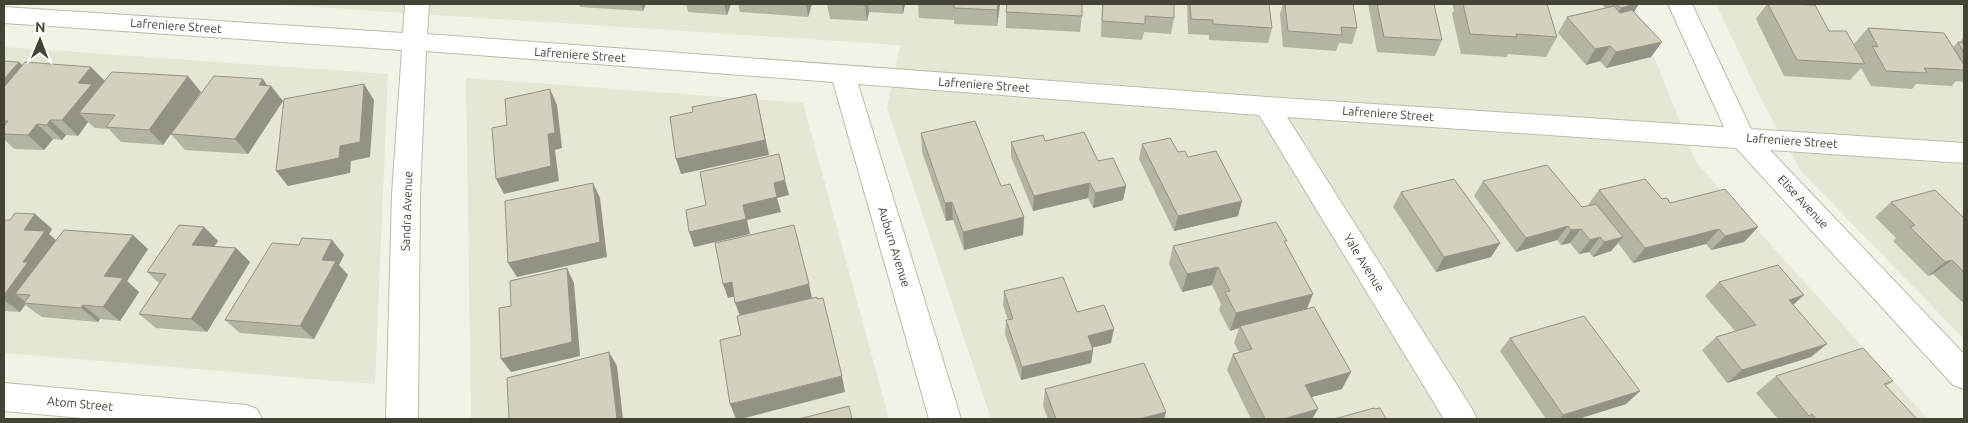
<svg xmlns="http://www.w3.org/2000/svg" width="1968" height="423" font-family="Ubuntu,sans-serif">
<rect width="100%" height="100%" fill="#f2f2e7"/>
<g fill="#e6e6d5">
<path d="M 268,4 L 1633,4 L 1696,162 L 1928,419 L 991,419 L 887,108 L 900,45 Z"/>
<path d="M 1716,4 L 1964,4 L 1964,339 L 1800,170 L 1762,101 Z"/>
<path d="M 4,47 L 388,74 L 375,384 L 4,353 Z"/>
<path d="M 466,78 L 803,103 L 889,419 L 471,419 Z"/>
</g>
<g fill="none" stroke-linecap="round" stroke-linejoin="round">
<g stroke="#bdbcaa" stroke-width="2">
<g id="minor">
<path d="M 405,4 L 429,4 L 427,34 L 1267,97 L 1724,127 L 1668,4 L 1692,4 L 1751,129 L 1964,143 L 1964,163 L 1770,150 L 1964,354 L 1964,389 L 1953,385 L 1736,148 L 1287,117 L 1472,409 L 1477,419 L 1444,419 L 1259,115 L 858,84 L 961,419 L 929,419 L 833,82 L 426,51 L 420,195 L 418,419 L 386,419 L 392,195 L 402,50 L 4,23 L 4,7 L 403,33 Z"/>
<path d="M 4,383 L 246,405 L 257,409 L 262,419 L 93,419 L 4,411 Z"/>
</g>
</g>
<use href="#minor" fill="#fff" fill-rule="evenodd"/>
</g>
<g fill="#b5b4a3">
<path d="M 579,4 L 646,4 L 643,11 L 580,7 Z"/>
<path d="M 679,4 L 731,4 L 727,15 L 688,12 L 686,4 Z"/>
<path d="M 738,4 L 812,4 L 808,17 L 740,12 Z"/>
<path d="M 827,4 L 905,4 L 903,14 L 869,12 L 867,21 L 830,19 Z"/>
<path d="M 918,4 L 1000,4 L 997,26 L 954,24 L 954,20 L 919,18 Z"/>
<path d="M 1102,4 L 1174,4 L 1174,18 L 1171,34 L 1144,32 L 1142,40 L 1101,37 Z"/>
<path d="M 1187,4 L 1269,4 L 1272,28 L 1268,43 L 1209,40 L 1209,35 L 1188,34 Z"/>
<path d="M 1283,4 L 1353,4 L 1357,28 L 1352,44 L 1339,43 L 1336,51 L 1283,47 L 1280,14 Z"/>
<path d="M 1368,4 L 1434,4 L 1442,40 L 1435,56 L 1377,52 Z"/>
<path d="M 1452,4 L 1547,4 L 1557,37 L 1546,57 L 1508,54 L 1507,57 L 1461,54 L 1452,14 L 1454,10 Z"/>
<path d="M 1601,4 L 1639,4 L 1633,12 L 1651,57 L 1606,68 L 1600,61 L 1586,65 L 1558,33 L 1567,17 L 1606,8 Z"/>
<path d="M 1767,4 L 1786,4 L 1829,31 L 1862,58 L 1854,44 L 1868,28 L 1953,47 L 1958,42 L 1960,43 L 1960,42 L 1964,37 L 1964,82 L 1956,81 L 1952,86 L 1916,84 L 1912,89 L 1871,86 L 1861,68 L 1850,80 L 1784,76 L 1756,19 Z"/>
<path d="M 1006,12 L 1082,16 L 1080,32 L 1006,28 Z"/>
<path d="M 4,61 L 19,62 L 22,65 L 104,81 L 201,92 L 163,145 L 121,142 L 109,129 L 95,128 L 88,122 L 78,136 L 66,135 L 62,140 L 53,139 L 44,150 L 14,149 L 4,139 Z"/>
<path d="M 263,79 L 267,86 L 271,86 L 283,101 L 248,154 L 185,150 L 171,134 Z"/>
<path d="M 921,133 L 1001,186 L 1024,217 L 1023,235 L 964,250 L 953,220 L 946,221 L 922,152 Z"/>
<path d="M 1045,141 L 1098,161 L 1126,186 L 1123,200 L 1093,208 L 1088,198 L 1033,211 L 1011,157 L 1011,142 Z"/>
<path d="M 1142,144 L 1178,152 L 1188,157 L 1238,216 L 1174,231 L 1139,159 Z"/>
<path d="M 1483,181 L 1582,207 L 1589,206 L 1588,205 L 1599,190 L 1662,199 L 1670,203 L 1758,227 L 1744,242 L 1711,250 L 1706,244 L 1633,263 L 1618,243 L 1611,251 L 1593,257 L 1589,252 L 1579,254 L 1570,243 L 1561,245 L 1557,240 L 1516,252 L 1474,196 Z"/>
<path d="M 1401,192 L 1500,243 L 1491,257 L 1436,272 L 1393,207 Z"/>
<path d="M 1891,202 L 1964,218 L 1964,302 L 1962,302 L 1933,274 L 1928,276 L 1893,241 L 1896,238 L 1875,217 Z"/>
<path d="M 35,214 L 52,229 L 49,234 L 56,240 L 148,249 L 127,281 L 139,292 L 120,321 L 100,319 L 98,322 L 42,317 L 25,305 L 20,312 L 4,311 L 4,220 L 10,220 Z"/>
<path d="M 204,227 L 218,241 L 214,246 L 236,248 L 250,262 L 207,332 L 156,328 L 139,314 L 159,283 L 147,272 Z"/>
<path d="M 332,240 L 344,255 L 339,265 L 348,275 L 314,339 L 240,333 L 225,320 L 299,245 Z"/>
<path d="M 1286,244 L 1307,308 L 1342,389 L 1311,397 L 1312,419 L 1251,419 L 1227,370 L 1233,354 L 1239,352 L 1234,343 L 1239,328 L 1230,331 L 1219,310 L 1221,304 L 1212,285 L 1182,292 L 1169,264 L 1173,246 Z"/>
<path d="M 1719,282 L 1804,295 L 1793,305 L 1811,357 L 1727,383 L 1702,350 L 1716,337 L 1735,331 L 1705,296 Z"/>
<path d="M 1004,291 L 1077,312 L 1111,343 L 1092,348 L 1093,350 L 1091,363 L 1021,380 L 1005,334 L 1006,320 L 1008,320 L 1003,305 Z"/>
<path d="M 1510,338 L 1640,391 L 1626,404 L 1578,419 L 1546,419 L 1500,351 Z"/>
<path d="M 1776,376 L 1893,381 L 1886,386 L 1917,419 L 1778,419 L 1756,393 Z"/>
<path d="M 1045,389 L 1166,412 L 1164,419 L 1048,419 L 1043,406 Z"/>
</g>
<g fill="#949284">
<path d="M 641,4 L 646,4 L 643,11 Z"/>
<path d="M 724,4 L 731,4 L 727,15 Z"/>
<path d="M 806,4 L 812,4 L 808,17 Z"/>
<path d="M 865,4 L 868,4 L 869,12 L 867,21 Z"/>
<path d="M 902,4 L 905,4 L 903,14 Z"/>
<path d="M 998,4 L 1000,4 L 997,26 L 997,10 Z"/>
<path d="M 1636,4 L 1639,4 L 1634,12 L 1615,17 L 1621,8 Z"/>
<path d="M 1662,42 L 1651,57 L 1606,68 L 1616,52 Z"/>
<path d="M 1610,46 L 1600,61 L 1586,65 L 1595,49 Z"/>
<path d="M 19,62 L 35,78 L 4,113 L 4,79 Z"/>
<path d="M 91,67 L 106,82 L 79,113 L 88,122 L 78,136 L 62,120 L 78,83 Z"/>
<path d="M 188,76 L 201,92 L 163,145 L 149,130 Z"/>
<path d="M 263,79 L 269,88 L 271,86 L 283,101 L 248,154 L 235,139 L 259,85 Z"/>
<path d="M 364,84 L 374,100 L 370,157 L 351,161 L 350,173 L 288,186 L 276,171 L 340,146 Z"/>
<path d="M 550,89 L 557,105 L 562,148 L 555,150 L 559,181 L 504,194 L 496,179 L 548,134 Z"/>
<path d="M 756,94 L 769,155 L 681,174 L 676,159 Z"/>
<path d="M 50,120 L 66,135 L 62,140 L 47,125 Z"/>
<path d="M 37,124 L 53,139 L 44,150 L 28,135 Z"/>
<path d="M 785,180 L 789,195 L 777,198 L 781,212 L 747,220 L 750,234 L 694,247 L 689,232 L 743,205 L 774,183 Z"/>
<path d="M 593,183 L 600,198 L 607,257 L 517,277 L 508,263 Z"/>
<path d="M 1090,183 L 1088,198 L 1033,211 L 1034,196 Z"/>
<path d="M 1126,186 L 1123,200 L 1093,208 L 1095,193 Z"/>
<path d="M 1242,201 L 1238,216 L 1174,231 L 1178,216 Z"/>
<path d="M 952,202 L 953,220 L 946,221 L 945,203 Z"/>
<path d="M 35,214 L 52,229 L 49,234 L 63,246 L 30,295 L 15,294 L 27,303 L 24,303 L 25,305 L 20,312 L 4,300 L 4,295 L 24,230 Z"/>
<path d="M 1024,217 L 1023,235 L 964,250 L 963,232 Z"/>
<path d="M 1568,226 L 1557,240 L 1516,252 L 1526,238 Z"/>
<path d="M 204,227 L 218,241 L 206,259 L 192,245 Z"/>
<path d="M 1758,227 L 1744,242 L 1711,250 L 1725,236 Z"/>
<path d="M 1581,229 L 1570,243 L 1561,245 L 1571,230 Z"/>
<path d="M 1719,229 L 1706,244 L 1633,263 L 1645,248 Z"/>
<path d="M 133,235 L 148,249 L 127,281 L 139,292 L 120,321 L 103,307 L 104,276 Z"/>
<path d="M 1600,237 L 1589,252 L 1579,254 L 1590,240 Z"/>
<path d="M 1623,237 L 1611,251 L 1593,257 L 1604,242 Z"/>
<path d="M 332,240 L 344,255 L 339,265 L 348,275 L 314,339 L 300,326 L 322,260 Z"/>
<path d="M 1500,243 L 1491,257 L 1436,272 L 1444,257 Z"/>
<path d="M 236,248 L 250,262 L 207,332 L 191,319 Z"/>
<path d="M 1952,260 L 1933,274 L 1928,276 L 1945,262 Z"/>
<path d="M 1218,267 L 1212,285 L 1182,292 L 1187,274 Z"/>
<path d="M 567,268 L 574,283 L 580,356 L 511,372 L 501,359 Z"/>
<path d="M 732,282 L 736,296 L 728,298 L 723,284 Z"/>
<path d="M 809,284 L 812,298 L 740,316 L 735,303 Z"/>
<path d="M 1313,294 L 1306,311 L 1240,326 L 1239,328 L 1230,331 L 1236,313 Z"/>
<path d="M 1804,295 L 1788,309 L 1789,300 Z"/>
<path d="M 83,305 L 100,319 L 98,322 L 81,308 Z"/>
<path d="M 1114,329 L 1111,343 L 1086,349 L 1088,336 Z"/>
<path d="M 1827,344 L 1811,357 L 1727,383 L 1742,370 Z"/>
<path d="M 1093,350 L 1091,363 L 1021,380 L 1022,367 Z"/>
<path d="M 609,352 L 617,366 L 623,419 L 617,419 Z"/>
<path d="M 1351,372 L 1342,389 L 1297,401 L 1305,385 Z"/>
<path d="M 842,376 L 845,392 L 741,419 L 736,419 L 730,404 Z"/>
<path d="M 1640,391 L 1626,404 L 1578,419 L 1559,419 L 1563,415 Z"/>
<path d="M 1318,409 L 1312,419 L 1283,419 Z"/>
<path d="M 1166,412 L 1164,419 L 1139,419 Z"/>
</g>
<g fill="#d3d1bd" stroke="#949284">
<path d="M 840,4 L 865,4 L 865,5 Z"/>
<path d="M 951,4 L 998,4 L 997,10 L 954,8 L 954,4 Z"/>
<path d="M 1007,4 L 1082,4 L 1082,16 L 1006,12 Z"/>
<path d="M 1103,4 L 1174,4 L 1174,18 L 1145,16 L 1145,24 L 1102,21 Z"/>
<path d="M 1190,4 L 1269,4 L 1272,28 L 1213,24 L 1213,20 L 1191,19 Z"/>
<path d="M 1285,4 L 1353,4 L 1357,28 L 1341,27 L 1342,35 L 1288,31 Z"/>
<path d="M 1377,4 L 1434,4 L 1442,40 L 1384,37 Z"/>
<path d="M 1463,4 L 1547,4 L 1557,37 L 1516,34 L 1517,37 L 1470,34 Z"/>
<path d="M 1616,4 L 1636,4 L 1621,8 Z"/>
<path d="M 1768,4 L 1786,4 L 1815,5 L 1829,31 L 1846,31 L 1865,64 L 1797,60 Z"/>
<path d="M 1614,6 L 1620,13 L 1632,10 L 1662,42 L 1616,52 L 1610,46 L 1595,49 L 1567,17 Z"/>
<path d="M 1868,28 L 1944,33 L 1964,65 L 1964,70 L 1924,68 L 1927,73 L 1886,71 L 1872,46 L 1878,47 Z"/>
<path d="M 1958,42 L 1964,43 L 1964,53 Z"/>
<path d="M 4,61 L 19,62 L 4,79 Z"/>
<path d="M 25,62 L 91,67 L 78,83 L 92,84 L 62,120 L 50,120 L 47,125 L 37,124 L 28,135 L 4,134 L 4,126 L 8,121 L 4,121 L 4,87 Z"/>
<path d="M 112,72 L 188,76 L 149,130 L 106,127 L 115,115 L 79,113 Z"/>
<path d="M 214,76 L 263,79 L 259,85 L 271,86 L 235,139 L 171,134 Z"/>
<path d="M 364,84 L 360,142 L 340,146 L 339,158 L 276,171 L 284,99 Z"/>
<path d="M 550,89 L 555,133 L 548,134 L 551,166 L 496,179 L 492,128 L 507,125 L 505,99 Z"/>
<path d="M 756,94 L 765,140 L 676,159 L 670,117 L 693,112 L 692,107 Z"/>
<path d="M 975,121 L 1001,186 L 1010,184 L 1024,217 L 963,232 L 952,202 L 945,203 L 921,133 Z"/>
<path d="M 1084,132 L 1098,161 L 1113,158 L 1126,186 L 1095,193 L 1090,183 L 1034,196 L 1011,142 L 1043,135 L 1045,141 Z"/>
<path d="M 1170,138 L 1178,152 L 1185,151 L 1188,157 L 1216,151 L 1242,201 L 1178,216 L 1142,144 Z"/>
<path d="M 779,154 L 785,180 L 774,183 L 777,197 L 743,205 L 746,219 L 689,232 L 686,210 L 706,205 L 700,172 Z"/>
<path d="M 1547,165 L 1582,207 L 1596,204 L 1623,237 L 1604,242 L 1600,237 L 1590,240 L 1581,229 L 1571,230 L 1568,226 L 1526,238 L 1483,181 Z"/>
<path d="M 1454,179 L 1500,243 L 1444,257 L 1401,192 Z"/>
<path d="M 1645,179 L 1662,199 L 1667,198 L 1670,203 L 1725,189 L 1758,227 L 1725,236 L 1719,229 L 1645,248 L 1599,190 Z"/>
<path d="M 593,183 L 600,242 L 508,263 L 505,201 Z"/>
<path d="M 1935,190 L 1964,218 L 1964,272 L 1952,260 L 1945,262 L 1910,227 L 1915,225 L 1891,202 Z"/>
<path d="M 15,213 L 35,214 L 24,230 L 45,231 L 23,262 L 28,262 L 4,295 L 4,220 L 10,220 Z"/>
<path d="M 1276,222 L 1287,241 L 1284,241 L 1313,294 L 1236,313 L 1225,292 L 1230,291 L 1218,267 L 1187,274 L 1173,246 Z"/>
<path d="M 179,225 L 204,227 L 192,245 L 236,248 L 191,319 L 139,314 L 166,274 L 147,272 Z"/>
<path d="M 794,225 L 809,284 L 735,303 L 732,282 L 723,284 L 715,243 Z"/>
<path d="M 64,230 L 133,235 L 104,276 L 123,278 L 103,307 L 83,305 L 81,308 L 24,303 L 30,295 L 15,294 Z"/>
<path d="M 302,238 L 332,240 L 322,260 L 336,261 L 300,326 L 225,320 L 272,243 L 299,245 Z"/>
<path d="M 1778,265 L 1804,295 L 1789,300 L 1827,344 L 1742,370 L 1716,337 L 1756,325 L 1719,282 Z"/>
<path d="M 567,268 L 572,342 L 501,359 L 499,308 L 511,306 L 510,281 Z"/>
<path d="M 1063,277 L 1077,312 L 1104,305 L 1114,329 L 1088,336 L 1093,350 L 1022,367 L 1006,320 L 1013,319 L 1004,291 Z"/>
<path d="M 817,297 L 817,299 L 823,298 L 842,376 L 730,404 L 720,340 L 741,335 L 737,316 Z"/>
<path d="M 1314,307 L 1351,372 L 1305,385 L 1318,409 L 1283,419 L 1265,419 L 1233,354 L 1252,349 L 1240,326 Z"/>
<path d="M 1584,316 L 1640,391 L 1563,415 L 1510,338 Z"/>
<path d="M 1863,348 L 1893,381 L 1884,384 L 1917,419 L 1816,419 L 1812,414 L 1809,416 L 1776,376 Z"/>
<path d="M 609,352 L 617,419 L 509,419 L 507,378 Z"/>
<path d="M 1144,363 L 1166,412 L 1139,419 L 1056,419 L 1045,389 Z"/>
<path d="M 849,406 L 852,419 L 799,419 Z"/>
<path d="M 1374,408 L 1375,409 L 1380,408 L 1386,419 L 1334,419 Z"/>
</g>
<g text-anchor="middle" stroke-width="4.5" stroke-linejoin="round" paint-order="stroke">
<g font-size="12" fill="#454336" stroke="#fff">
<text transform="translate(176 26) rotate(4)" y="4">Lafreniere Street</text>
<text transform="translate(580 55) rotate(4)" y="4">Lafreniere Street</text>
<text transform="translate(984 85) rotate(4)" y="4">Lafreniere Street</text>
<text transform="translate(1388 114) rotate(4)" y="4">Lafreniere Street</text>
<text transform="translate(1792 141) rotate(4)" y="4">Lafreniere Street</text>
<text transform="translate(1803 202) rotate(47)" y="4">Elise Avenue</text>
<text transform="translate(407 211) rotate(-88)" y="4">Sandra Avenue</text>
<text transform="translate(894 247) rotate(73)" y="4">Auburn Avenue</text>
<text transform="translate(1364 263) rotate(58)" y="4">Yale Avenue</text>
<text transform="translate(80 404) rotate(5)" y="4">Atom Street</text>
</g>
</g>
<rect width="1968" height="423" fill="none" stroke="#454336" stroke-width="10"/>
<g transform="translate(40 40) rotate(1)" stroke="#ffffff" stroke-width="4" paint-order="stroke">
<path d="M0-4L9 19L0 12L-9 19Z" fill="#454336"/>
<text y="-8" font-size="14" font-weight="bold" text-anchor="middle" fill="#454336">N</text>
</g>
</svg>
